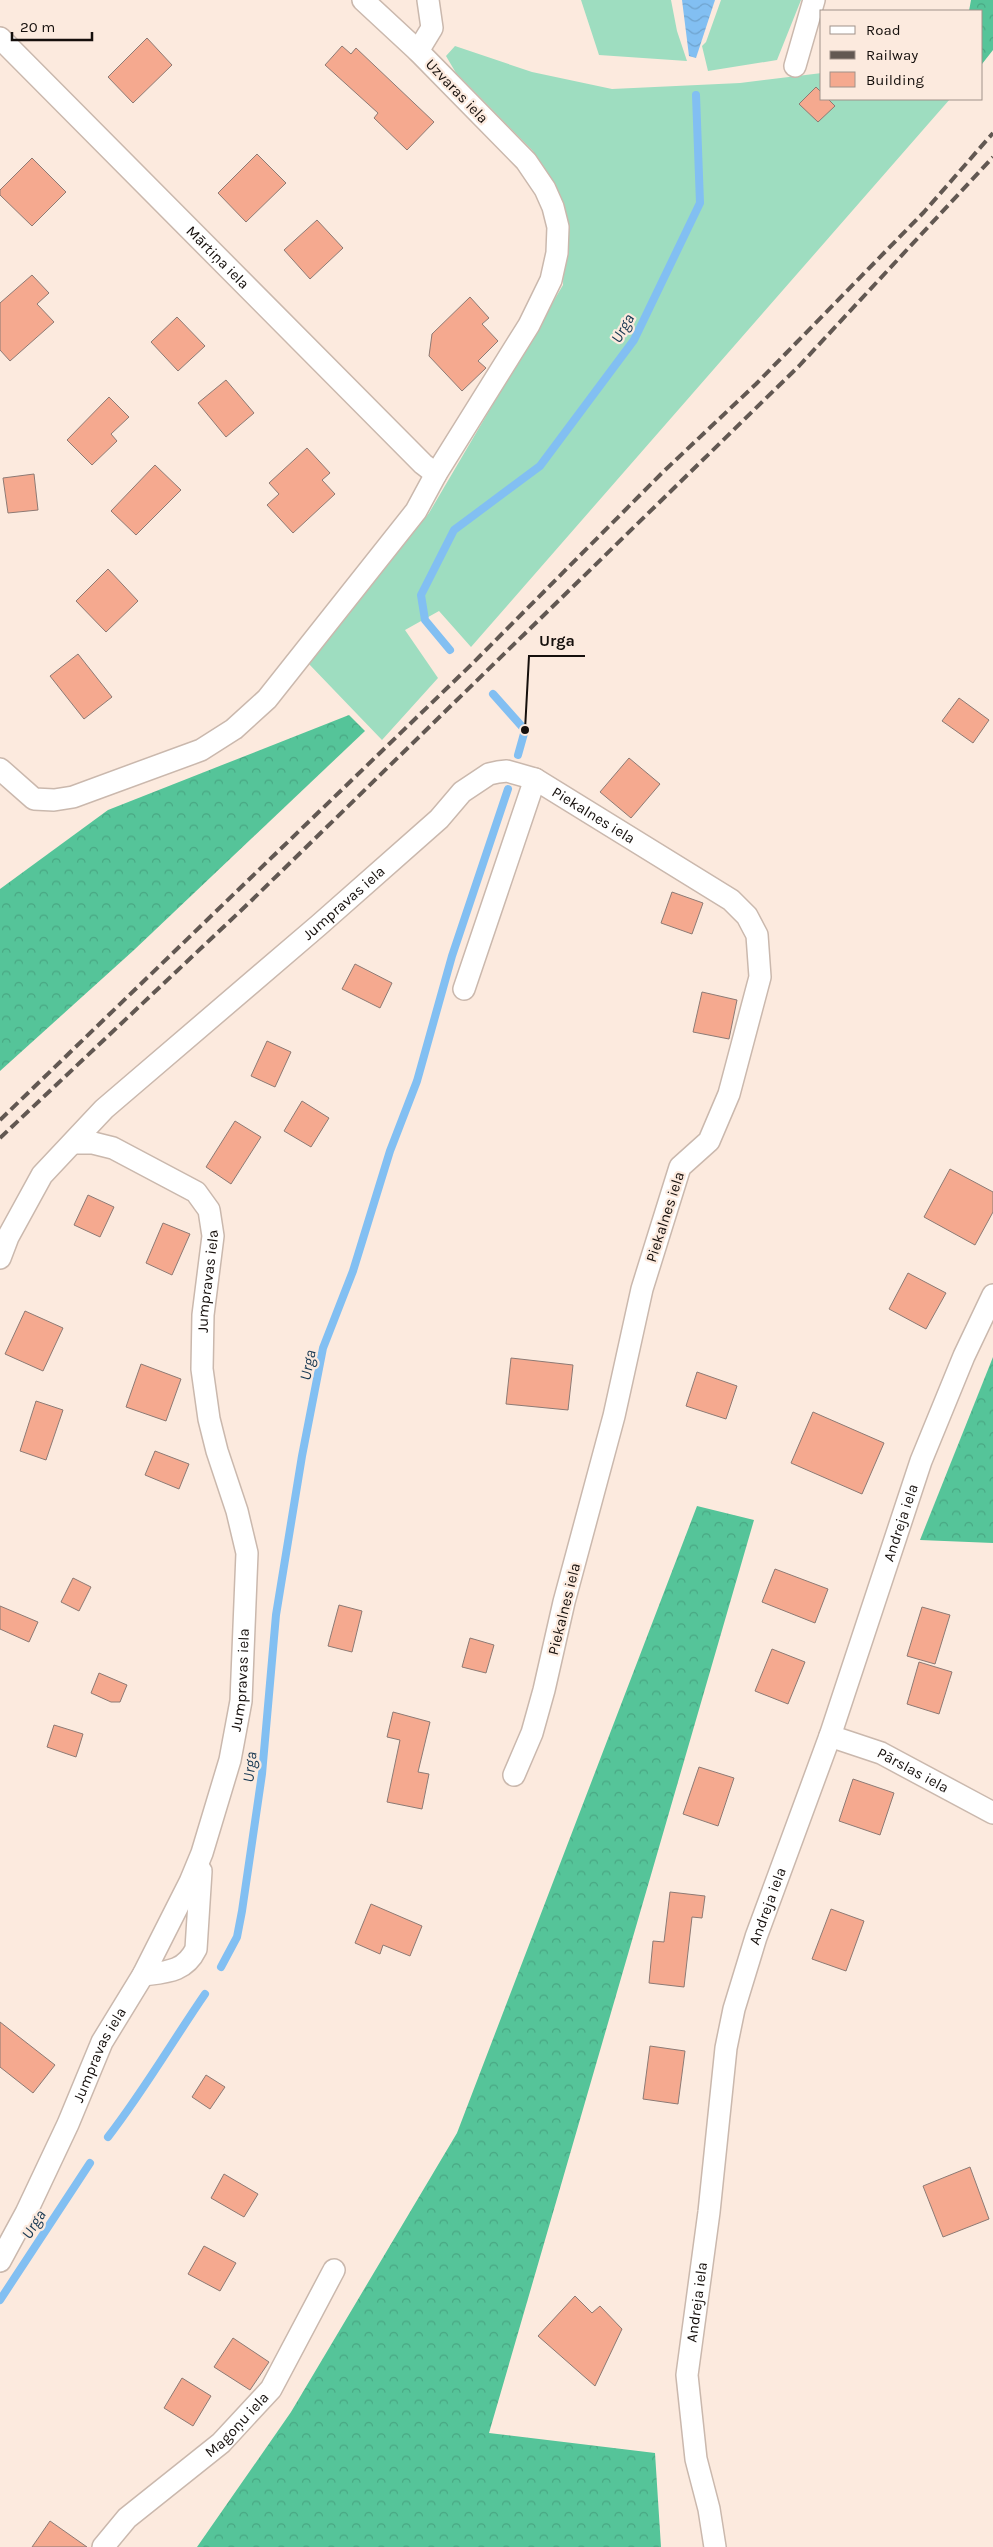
<svg xmlns="http://www.w3.org/2000/svg" width="993" height="2547" font-family="Karla,sans-serif">
<defs>
<pattern id="forest-crowns" width="20" height="18" patternUnits="userSpaceOnUse" patternTransform="scale(1.25)"><rect width="20" height="18" fill="#55c499"/><path d="M2 6a3 3 0 1 1 6 0M12 15a3 3 0 1 1 6 0" fill="none" stroke="#49a783"/></pattern>
<pattern id="water-waves" width="16" height="10" patternUnits="userSpaceOnUse" patternTransform="scale(1.25)"><rect width="16" height="10" fill="#82bff2"/><path d="M0 5q4-4 8 0t8 0" fill="none" stroke="#6fa3ce"/></pattern>
</defs>
<rect width="100%" height="100%" fill="#fceade"/>
<g fill="#9eddc0">
<path d="M 581,0 L 671,0 L 677,31 L 687,61 L 599,55 Z"/>
<path d="M 721,0 L 801,0 L 777,60 L 708,71 L 702,46 L 706,42 Z"/>
<path d="M 455,46 L 532,72 L 612,89 L 740,83 L 822,73 L 822,99 L 950,99 L 471,647 L 439,611 L 405,630 L 438,678 L 382,740 L 308,663 L 429,513 L 563,285 L 565,209 L 533,151 L 456,73 L 446,56 Z"/>
</g>
<g fill="url(#forest-crowns)">
<path d="M 971,0 L 993,0 L 993,50 L 982,64 L 982,11 L 969,11 Z"/>
<path d="M 349,715 L 365,731 L 134,950 L 0,1071 L 0,889 L 108,810 Z"/>
<path d="M 993,1357 L 993,1543 L 920,1540 Z"/>
<path d="M 697,1506 L 754,1520 L 489,2433 L 655,2453 L 661,2547 L 197,2547 L 291,2412 L 457,2133 Z"/>
</g>
<path fill="url(#water-waves)" d="M 682,0 L 715,0 L 696,58 L 689,56 Z"/>
<g fill="none" stroke-linecap="round" stroke-linejoin="round">
<g stroke="#82bff2" stroke-width="8">
<path d="M 450,650 L 425,620 L 421,595 L 454,530 L 540,466 L 634,340 L 700,203 L 696,95"/>
<path d="M 493,694 L 525,730 L 518,755"/>
<path d="M 221,1967 L 237,1937 L 242,1911 L 262,1774 L 276,1615 L 302,1456 L 323,1348 L 353,1271 L 390,1151 L 417,1081 L 452,956 L 508,789"/>
<path d="M 108,2137 C 143,2092 172,2042 205,1994"/>
<path d="M 0,2300 L 90,2163"/>
</g>
</g>
<g fill="#f5a98f" stroke="#8d7a74">
<path d="M 147,38 L 172,65 L 133,103 L 108,77 Z"/>
<path d="M 342,46 L 351,54 L 356,48 L 434,122 L 407,150 L 374,118 L 378,113 L 325,65 Z"/>
<path d="M 816,87 L 822,93 L 822,99 L 828,99 L 835,106 L 818,122 L 799,104 Z"/>
<path d="M 257,154 L 286,183 L 246,222 L 218,193 Z"/>
<path d="M 32,158 L 66,192 L 32,226 L 0,195 L 0,190 Z"/>
<path d="M 317,220 L 343,248 L 310,279 L 284,250 Z"/>
<path d="M 32,275 L 49,293 L 37,304 L 54,322 L 10,361 L 0,350 L 0,303 Z"/>
<path d="M 470,297 L 489,318 L 482,324 L 498,341 L 478,361 L 486,368 L 462,391 L 429,356 L 432,334 Z"/>
<path d="M 177,317 L 205,346 L 178,371 L 151,342 Z"/>
<path d="M 226,380 L 254,413 L 226,437 L 198,403 Z"/>
<path d="M 109,397 L 129,417 L 111,434 L 117,441 L 92,465 L 67,440 Z"/>
<path d="M 307,448 L 330,473 L 322,480 L 335,494 L 293,533 L 267,505 L 279,494 L 269,483 Z"/>
<path d="M 155,465 L 181,490 L 136,535 L 111,511 Z"/>
<path d="M 34,474 L 38,510 L 8,513 L 3,478 Z"/>
<path d="M 108,569 L 138,601 L 106,632 L 76,601 Z"/>
<path d="M 78,654 L 112,697 L 84,719 L 50,676 Z"/>
<path d="M 959,698 L 989,720 L 973,743 L 942,721 Z"/>
<path d="M 629,758 L 660,784 L 631,818 L 600,792 Z"/>
<path d="M 672,892 L 703,903 L 692,934 L 661,923 Z"/>
<path d="M 355,964 L 392,983 L 380,1008 L 342,989 Z"/>
<path d="M 702,992 L 737,1000 L 729,1039 L 693,1032 Z"/>
<path d="M 267,1041 L 291,1052 L 275,1087 L 251,1076 Z"/>
<path d="M 302,1101 L 329,1118 L 311,1147 L 284,1131 Z"/>
<path d="M 235,1121 L 261,1137 L 231,1184 L 206,1167 Z"/>
<path d="M 950,1169 L 993,1192 L 993,1212 L 975,1245 L 924,1217 Z"/>
<path d="M 88,1195 L 114,1207 L 100,1237 L 74,1225 Z"/>
<path d="M 163,1223 L 190,1234 L 172,1275 L 146,1263 Z"/>
<path d="M 908,1273 L 946,1293 L 926,1329 L 889,1309 Z"/>
<path d="M 25,1311 L 63,1328 L 43,1371 L 5,1354 Z"/>
<path d="M 511,1358 L 573,1365 L 568,1410 L 506,1404 Z"/>
<path d="M 141,1364 L 181,1379 L 166,1421 L 126,1407 Z"/>
<path d="M 697,1372 L 737,1386 L 726,1419 L 686,1406 Z"/>
<path d="M 36,1401 L 63,1410 L 46,1460 L 20,1451 Z"/>
<path d="M 813,1412 L 884,1443 L 862,1494 L 791,1463 Z"/>
<path d="M 155,1451 L 189,1464 L 179,1489 L 145,1475 Z"/>
<path d="M 775,1569 L 828,1589 L 815,1623 L 762,1602 Z"/>
<path d="M 73,1578 L 91,1587 L 79,1611 L 61,1602 Z"/>
<path d="M 339,1605 L 362,1611 L 352,1652 L 328,1646 Z"/>
<path d="M 0,1606 L 38,1622 L 29,1642 L 0,1629 Z"/>
<path d="M 922,1607 L 950,1615 L 935,1664 L 907,1656 Z"/>
<path d="M 470,1638 L 494,1645 L 486,1673 L 462,1667 Z"/>
<path d="M 772,1649 L 805,1662 L 788,1704 L 755,1691 Z"/>
<path d="M 919,1662 L 952,1672 L 939,1714 L 907,1704 Z"/>
<path d="M 99,1673 L 127,1685 L 120,1702 L 111,1702 L 91,1693 Z"/>
<path d="M 393,1712 L 430,1722 L 418,1772 L 429,1774 L 422,1809 L 387,1802 L 400,1740 L 387,1737 Z"/>
<path d="M 54,1725 L 83,1734 L 76,1757 L 47,1747 Z"/>
<path d="M 699,1767 L 734,1778 L 718,1826 L 683,1814 Z"/>
<path d="M 853,1779 L 894,1793 L 880,1835 L 839,1821 Z"/>
<path d="M 670,1892 L 705,1896 L 702,1918 L 692,1917 L 684,1987 L 649,1983 L 653,1941 L 664,1942 Z"/>
<path d="M 371,1904 L 422,1926 L 410,1956 L 383,1945 L 380,1954 L 355,1943 Z"/>
<path d="M 831,1909 L 864,1921 L 846,1971 L 812,1959 Z"/>
<path d="M 0,2022 L 55,2065 L 33,2093 L 0,2067 Z"/>
<path d="M 650,2046 L 685,2051 L 678,2104 L 643,2099 Z"/>
<path d="M 206,2075 L 225,2087 L 210,2109 L 192,2097 Z"/>
<path d="M 970,2167 L 989,2219 L 943,2237 L 923,2186 Z"/>
<path d="M 224,2174 L 258,2194 L 244,2217 L 211,2198 Z"/>
<path d="M 204,2246 L 236,2263 L 220,2291 L 188,2274 Z"/>
<path d="M 575,2296 L 592,2313 L 600,2306 L 622,2329 L 595,2386 L 538,2336 Z"/>
<path d="M 233,2338 L 269,2362 L 250,2390 L 214,2367 Z"/>
<path d="M 182,2378 L 211,2396 L 193,2426 L 164,2408 Z"/>
<path d="M 50,2521 L 87,2547 L 32,2547 Z"/>
</g>
<g fill="none" stroke-linecap="round" stroke-linejoin="round">
<g stroke="#cab8ad" stroke-width="24">
<g id="minor">
<path id="s1" d="M 0,38 L 423,464 L 436,474"/>
<path d="M 418,51 L 432,28 L 428,0"/>
<path d="M 795,66 L 814,0"/>
<path d="M 0,769 L 34,799 L 54,800 L 73,797 L 201,750 L 234,729 L 267,699 L 416,511 L 436,474 L 529,325 L 551,280 L 557,253 L 558,227 L 553,207 L 545,189 L 526,161 L 418,51 L 363,0"/>
<path d="M 464,989 L 535,779"/>
<path id="s2" d="M 0,1258 L 8,1237 L 42,1175 L 104,1109 L 319,925 L 439,819 L 462,792 L 489,774 L 498,772 L 507,771 L 535,779 L 731,900 L 747,916 L 757,935 L 760,977 L 729,1094 L 709,1141 L 680,1167 L 642,1289 L 614,1416 L 564,1602 L 544,1690 L 532,1733 L 514,1775"/>
<path id="s3" d="M 830,1736 L 881,1753 L 993,1813"/>
<path d="M 143,1975 C 166,1972 185,1972 196,1949 L 201,1871"/>
<path id="s4" d="M 0,2261 L 26,2213 L 68,2124 L 102,2042 L 143,1975 L 190,1882 L 202,1853 L 230,1760 L 241,1701 L 247,1553 L 237,1511 L 217,1451 L 209,1419 L 202,1369 L 203,1315 L 213,1236 L 209,1210 L 196,1192 L 113,1148 L 93,1143 L 73,1143"/>
<path id="s5" d="M 103,2547 L 127,2518 L 221,2443 L 271,2389 L 334,2270"/>
<path id="s6" d="M 715,2547 L 709,2509 L 696,2459 L 687,2375 L 709,2212 L 726,2048 L 734,2009 L 756,1937 L 830,1736 L 921,1461 L 964,1356 L 993,1295"/>
</g>
</g>
<use href="#minor" stroke="#fff" stroke-width="21"/>
<g stroke="#625852" stroke-width="4" stroke-dasharray="10 5" stroke-linecap="butt">
<path d="M 0,1120 L 473,663 L 663,472 L 756,384 L 924,212 L 993,133"/>
<path d="M 0,1138 L 251,901 L 799,366 L 993,157"/>
</g>
</g>
<g text-anchor="middle" stroke-width="4.5" stroke-linejoin="round" paint-order="stroke">
<g font-size="15" fill="#150f0c" stroke="#fceade">
<text transform="translate(457 91) rotate(46)" y="5">Uzvaras iela</text>
<text dy="5" stroke="none"><textPath href="#s1" startOffset="309">Mārtiņa iela</textPath></text>
<text dy="5" stroke="none"><textPath href="#s2" startOffset="811">Piekalnes iela</textPath></text>
<text dy="5" stroke="none"><textPath href="#s2" startOffset="500">Jumpravas iela</textPath></text>
<text transform="translate(665 1217) rotate(-72)" y="5">Piekalnes iela</text>
<text dy="5" stroke="none"><textPath href="#s4" startOffset="1039">Jumpravas iela</textPath></text>
<text dy="5" stroke="none"><textPath href="#s6" startOffset="1058">Andreja iela</textPath></text>
<text transform="translate(564 1609) rotate(-76)" y="5">Piekalnes iela</text>
<text dy="5" stroke="none"><textPath href="#s4" startOffset="634">Jumpravas iela</textPath></text>
<text dy="5" stroke="none"><textPath href="#s3" startOffset="90">Pārslas iela</textPath></text>
<text dy="5" stroke="none"><textPath href="#s6" startOffset="652">Andreja iela</textPath></text>
<text dy="5" stroke="none"><textPath href="#s4" startOffset="229">Jumpravas iela</textPath></text>
<text dy="5" stroke="none"><textPath href="#s6" startOffset="248">Andreja iela</textPath></text>
<text dy="5" stroke="none"><textPath href="#s5" startOffset="182">Magoņu iela</textPath></text>
</g>
<g font-size="16" font-style="italic" fill="#163751" stroke="#fceade">
<text transform="translate(622 328) rotate(-60)" y="6">Urga</text>
<text transform="translate(307 1365) rotate(-79)" y="6">Urga</text>
<text transform="translate(249 1767) rotate(-84)" y="6">Urga</text>
<text transform="translate(33 2224) rotate(-57)" y="6">Urga</text>
</g>
</g>
<path fill="none" stroke="#150f0c" stroke-width="2" d="M525 730L529 656H585"/>
<circle fill="#150f0c" stroke="#fceade" stroke-width="2" cx="525" cy="730" r="5"/>
<g font-size="16" text-anchor="middle" font-weight="bold" fill="#150f0c" stroke="#fceade" stroke-width="4.5" stroke-linejoin="round" paint-order="stroke">
<text x="557" y="646">Urga</text>
</g>
<rect x="820" y="10" width="162" height="90" fill="#fceade" stroke="#a0928a"/>
<rect x="830" y="26" width="25" height="8" fill="#ffffff" stroke="#a0928a"/>
<text x="866" y="35" font-size="15" fill="#150f0c">Road</text>
<rect x="830" y="51" width="25" height="8" fill="#625852" stroke="#a0928a"/>
<text x="866" y="60" font-size="15" fill="#150f0c">Railway</text>
<rect x="830" y="72" width="25" height="15" fill="#f5a98f" stroke="#a0928a"/>
<text x="866" y="85" font-size="15" fill="#150f0c">Building</text>
<path d="M12 32v8h80v-8" fill="none" stroke="#150f0c" stroke-width="2.5"/>
<text x="20" y="32" font-size="15" fill="#150f0c" stroke="#fceade" stroke-width="4" paint-order="stroke">20 m</text>
</svg>
